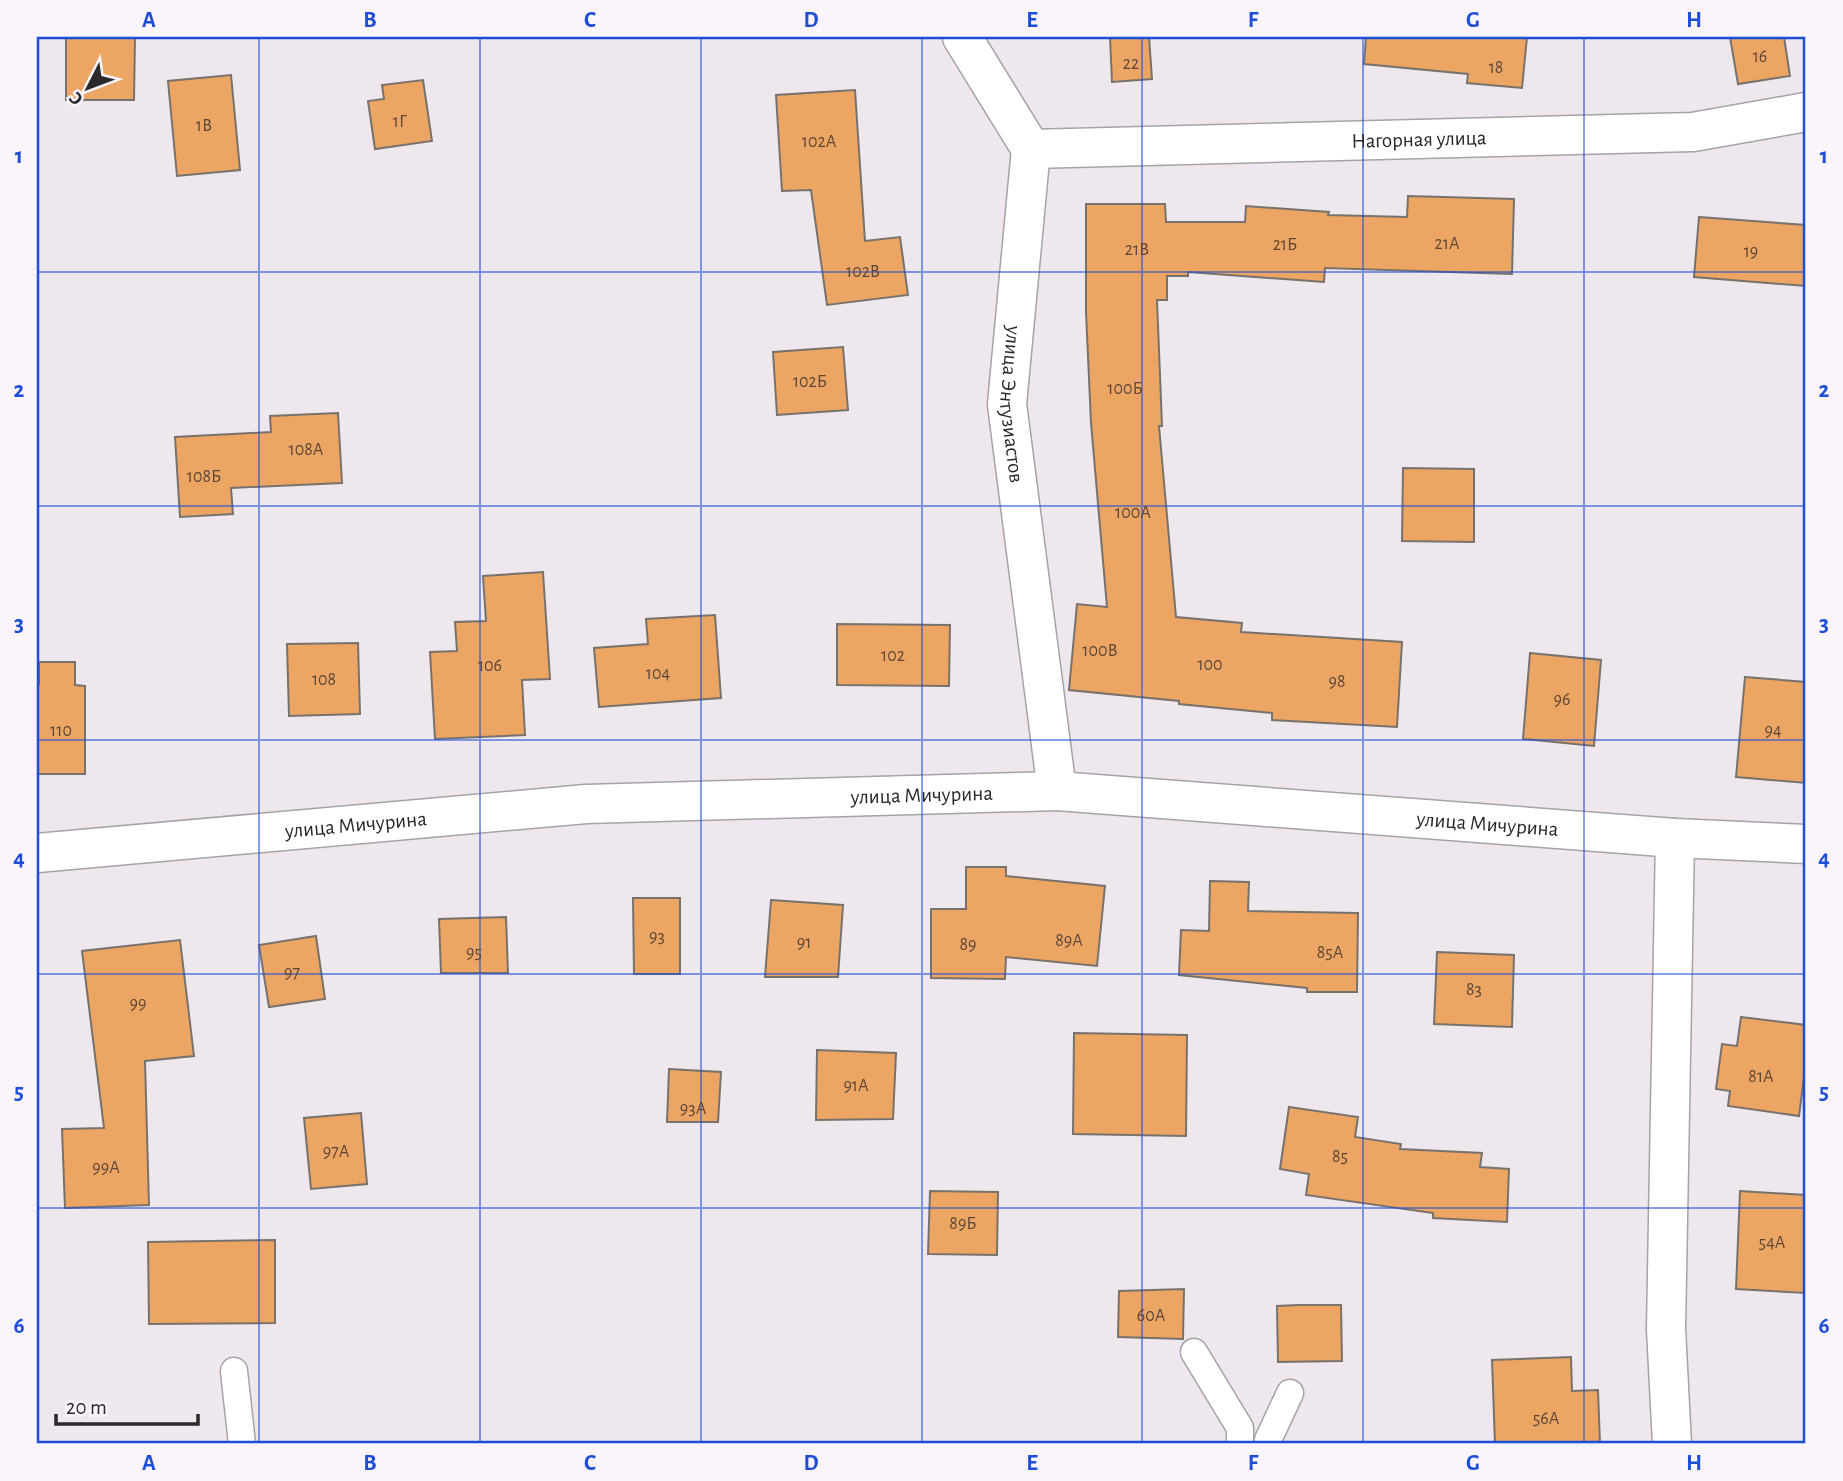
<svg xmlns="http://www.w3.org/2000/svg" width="1843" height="1481" font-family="'Alegreya Sans',sans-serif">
<rect width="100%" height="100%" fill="#eee7ee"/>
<g fill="#eda563" stroke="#78726c" stroke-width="2">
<path d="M 66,37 L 135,37 L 134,100 L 66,100 Z"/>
<path d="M 1110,37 L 1149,37 L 1152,79 L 1112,82 Z"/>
<path d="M 1366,37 L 1527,37 L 1522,88 L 1467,83 L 1468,74 L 1364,64 Z"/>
<path d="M 1730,37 L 1784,37 L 1790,76 L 1738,84 Z"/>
<path d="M 231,75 L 240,170 L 177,176 L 168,81 Z"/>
<path d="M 423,80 L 432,141 L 375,149 L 368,101 L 384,99 L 382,85 Z"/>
<path d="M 855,90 L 865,241 L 900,237 L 908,295 L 827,305 L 811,190 L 782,191 L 776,95 Z"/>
<path d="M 1408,196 L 1514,199 L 1512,274 L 1325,268 L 1324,282 L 1188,272 L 1188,276 L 1167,276 L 1167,300 L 1157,300 L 1162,426 L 1159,426 L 1176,617 L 1242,623 L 1241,632 L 1402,642 L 1397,727 L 1272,720 L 1272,713 L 1179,704 L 1179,701 L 1069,690 L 1077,604 L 1107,607 L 1091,423 L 1086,312 L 1086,204 L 1165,204 L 1166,222 L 1245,222 L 1246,206 L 1329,212 L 1328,215 L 1407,217 Z"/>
<path d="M 1699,217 L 1806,225 L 1806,286 L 1694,277 Z"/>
<path d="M 843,347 L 848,410 L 777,415 L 773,352 Z"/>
<path d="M 338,413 L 342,483 L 231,488 L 233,514 L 180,517 L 175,437 L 271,432 L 270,416 Z"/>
<path d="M 1403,468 L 1474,469 L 1474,542 L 1402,541 Z"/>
<path d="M 543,572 L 550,679 L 522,680 L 525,735 L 435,739 L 430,652 L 457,651 L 455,622 L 486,621 L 483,576 Z"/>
<path d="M 715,615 L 721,698 L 599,707 L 594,648 L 648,644 L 646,619 Z"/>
<path d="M 837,624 L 950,625 L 949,686 L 837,685 Z"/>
<path d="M 358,643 L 360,714 L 289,716 L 287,644 Z"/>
<path d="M 1530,653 L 1601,660 L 1594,746 L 1523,739 Z"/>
<path d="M 39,662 L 75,662 L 75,685 L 85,686 L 85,774 L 37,774 L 37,684 L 39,684 Z"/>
<path d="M 1745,677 L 1806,682 L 1806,783 L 1736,777 Z"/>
<path d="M 966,867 L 1006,867 L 1006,876 L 1105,886 L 1097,966 L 1006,957 L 1005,979 L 931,978 L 931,909 L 966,909 Z"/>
<path d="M 1210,881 L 1249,882 L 1248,911 L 1358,913 L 1357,992 L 1307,992 L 1307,988 L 1179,975 L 1181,930 L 1209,931 Z"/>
<path d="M 633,898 L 680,898 L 680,974 L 634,974 Z"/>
<path d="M 771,900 L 843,905 L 838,977 L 765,977 Z"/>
<path d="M 506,917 L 508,973 L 441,973 L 439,919 Z"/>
<path d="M 316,936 L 325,999 L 269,1007 L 259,945 Z"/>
<path d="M 180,940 L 194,1056 L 145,1061 L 149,1205 L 65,1208 L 62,1129 L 104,1128 L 82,951 Z"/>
<path d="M 1437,952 L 1514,955 L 1512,1027 L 1434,1024 Z"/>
<path d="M 1741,1017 L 1806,1025 L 1806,1062 L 1799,1116 L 1728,1106 L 1730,1091 L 1716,1089 L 1722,1044 L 1737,1046 Z"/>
<path d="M 1074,1033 L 1187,1035 L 1186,1136 L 1073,1134 Z"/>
<path d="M 817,1050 L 896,1053 L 893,1119 L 816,1120 Z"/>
<path d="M 669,1069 L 721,1072 L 718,1122 L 667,1122 Z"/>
<path d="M 1289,1107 L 1358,1117 L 1355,1137 L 1401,1144 L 1400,1149 L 1482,1153 L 1480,1167 L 1509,1169 L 1507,1222 L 1433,1218 L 1433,1213 L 1306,1195 L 1309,1174 L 1280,1169 Z"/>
<path d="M 361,1113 L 367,1184 L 311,1189 L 304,1118 Z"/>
<path d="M 930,1191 L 998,1192 L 997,1255 L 928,1254 Z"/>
<path d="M 1740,1191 L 1806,1195 L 1806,1293 L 1736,1289 Z"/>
<path d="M 275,1240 L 275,1323 L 149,1324 L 148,1242 Z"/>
<path d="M 1184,1289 L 1183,1339 L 1118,1337 L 1119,1291 Z"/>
<path d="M 1299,1305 L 1341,1305 L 1342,1361 L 1278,1362 L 1277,1306 Z"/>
<path d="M 1571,1357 L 1572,1391 L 1598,1390 L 1600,1444 L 1495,1444 L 1492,1360 Z"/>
</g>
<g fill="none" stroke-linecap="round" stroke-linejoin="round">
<g stroke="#a8a1a8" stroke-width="29">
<g id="lane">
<path d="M 1194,1352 L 1240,1428 L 1240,1444"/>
<path d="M 234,1371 L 242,1444"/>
<path d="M 1268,1444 L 1268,1440 L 1290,1393"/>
</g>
</g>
<g stroke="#a8a1a8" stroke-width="41">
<g id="street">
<path id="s1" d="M 962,37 L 1031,149 L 1007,404 L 1057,791"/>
<path id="s2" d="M 1031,149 L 1693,132 L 1806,112"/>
<path id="s3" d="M 37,853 L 586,804 L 1057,791 L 1675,838 L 1806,844"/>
<path d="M 1672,1444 L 1666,1329 L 1675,838"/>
</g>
</g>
<use href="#lane" stroke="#fff" stroke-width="26"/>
<use href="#street" stroke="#fff" stroke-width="38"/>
</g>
<path fill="none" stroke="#1d4ed8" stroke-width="2" stroke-opacity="0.55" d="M 259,37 L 259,1444M 480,37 L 480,1444M 701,37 L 701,1444M 922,37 L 922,1444M 1142,37 L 1142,1444M 1363,37 L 1363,1444M 1584,37 L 1584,1444M 37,272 L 1806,272M 37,506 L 1806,506M 37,740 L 1806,740M 37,974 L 1806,974M 37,1208 L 1806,1208"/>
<g text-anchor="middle" stroke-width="7" stroke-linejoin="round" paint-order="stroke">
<g font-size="18" fill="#5b4738">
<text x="1760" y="62">16</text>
<text x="1131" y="69">22</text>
<text x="1496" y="73">18</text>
<text x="400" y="127">1Г</text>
<text x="204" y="131">1В</text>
<text x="819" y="147">102А</text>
<text x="1447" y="249">21А</text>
<text x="1285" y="250">21Б</text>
<text x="1137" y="255">21В</text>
<text x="1751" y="257">19</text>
<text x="863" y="277">102В</text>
<text x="810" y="387">102Б</text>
<text x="1125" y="394">100Б</text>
<text x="306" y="455">108А</text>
<text x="204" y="482">108Б</text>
<text x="1133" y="518">100А</text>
<text x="1100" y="656">100В</text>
<text x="893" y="661">102</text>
<text x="1210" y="670">100</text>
<text x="490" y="671">106</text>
<text x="658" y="679">104</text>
<text x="324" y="685">108</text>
<text x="1337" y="687">98</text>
<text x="1562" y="705">96</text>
<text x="61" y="736">110</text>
<text x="1773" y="736">94</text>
<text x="657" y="942">93</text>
<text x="1069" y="946">89А</text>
<text x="804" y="948">91</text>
<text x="968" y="950">89</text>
<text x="474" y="958">95</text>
<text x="1330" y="958">85А</text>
<text x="292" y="978">97</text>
<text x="1474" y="995">83</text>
<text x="138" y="1009">99</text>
<text x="1761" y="1082">81А</text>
<text x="856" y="1091">91А</text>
<text x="693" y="1114">93А</text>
<text x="336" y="1157">97А</text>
<text x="1340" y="1162">85</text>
<text x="106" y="1173">99А</text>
<text x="963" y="1229">89Б</text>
<text x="1772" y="1248">54А</text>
<text x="1151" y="1321">60А</text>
<text x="1546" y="1424">56А</text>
</g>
<g font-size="21" fill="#2a282a" stroke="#fbf4fb">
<text dy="7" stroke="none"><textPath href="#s2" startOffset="388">Нагорная улица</textPath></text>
<text dy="7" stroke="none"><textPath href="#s1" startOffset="388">улица Энтузиастов</textPath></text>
<text dy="7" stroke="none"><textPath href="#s3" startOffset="887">улица Мичурина</textPath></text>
<text dy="7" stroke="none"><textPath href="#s3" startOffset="320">улица Мичурина</textPath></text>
<text dy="7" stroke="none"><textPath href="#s3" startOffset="1454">улица Мичурина</textPath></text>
</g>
</g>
<rect width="1843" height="1481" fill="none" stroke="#fbf4fb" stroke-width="77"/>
<g transform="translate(88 88) rotate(228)" stroke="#fbf4fb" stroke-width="5" paint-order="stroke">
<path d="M0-5L12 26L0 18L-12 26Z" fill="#2a282a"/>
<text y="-10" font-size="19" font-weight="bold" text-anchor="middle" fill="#2a282a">С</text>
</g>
<path d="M56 1414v10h142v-10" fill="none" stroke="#2a282a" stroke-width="3.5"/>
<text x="66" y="1414" font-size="21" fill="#2a282a" stroke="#fbf4fb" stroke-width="5" paint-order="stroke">20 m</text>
<rect x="38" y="38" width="1766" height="1404" fill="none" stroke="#1d4ed8" stroke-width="2.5"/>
<g font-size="23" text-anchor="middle" font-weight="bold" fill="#1d4ed8">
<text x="149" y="27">A</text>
<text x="370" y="27">B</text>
<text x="590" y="27">C</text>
<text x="811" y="27">D</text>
<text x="1032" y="27">E</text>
<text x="1253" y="27">F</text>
<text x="1473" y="27">G</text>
<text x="1694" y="27">H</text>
<text x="19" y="163">1</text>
<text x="1824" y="163">1</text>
<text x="19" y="397">2</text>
<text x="1824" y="397">2</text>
<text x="19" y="631">3</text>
<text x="1824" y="631">3</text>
<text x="19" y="865">4</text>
<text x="1824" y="865">4</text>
<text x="19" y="1099">5</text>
<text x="1824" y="1099">5</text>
<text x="19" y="1333">6</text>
<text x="1824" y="1333">6</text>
<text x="149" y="1470">A</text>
<text x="370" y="1470">B</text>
<text x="590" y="1470">C</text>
<text x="811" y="1470">D</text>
<text x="1032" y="1470">E</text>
<text x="1253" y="1470">F</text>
<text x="1473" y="1470">G</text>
<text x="1694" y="1470">H</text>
</g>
</svg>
